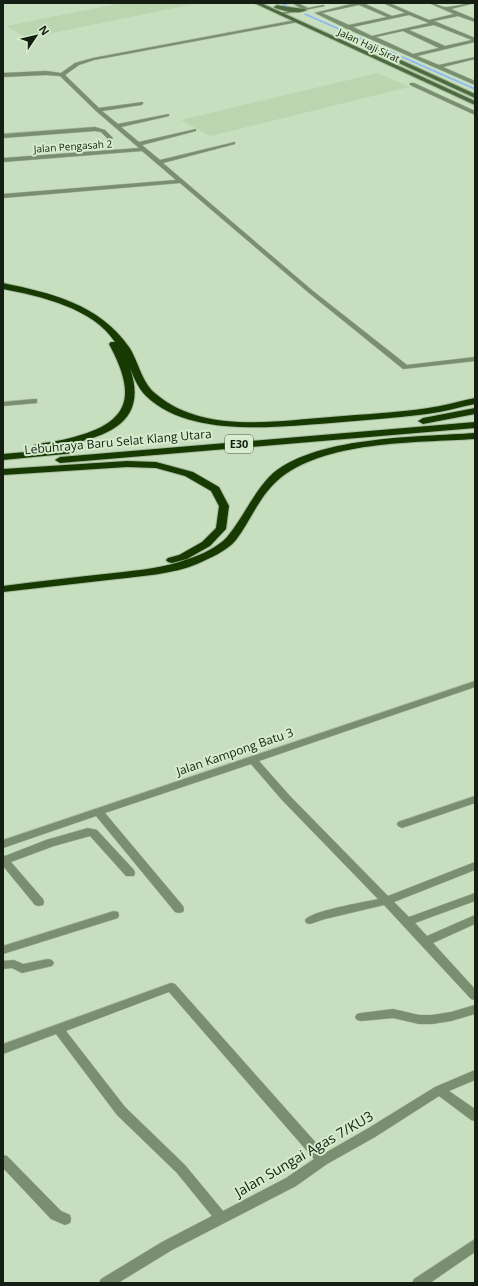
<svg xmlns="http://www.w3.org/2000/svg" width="478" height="1286" font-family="'Open Sans',sans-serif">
<rect width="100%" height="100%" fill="#c8dfbf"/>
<g fill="#bad5af">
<path d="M 122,3 L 199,3 L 28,38 L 6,26 Z"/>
<path d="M 378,73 L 409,87 L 210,136 L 181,120 Z"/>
</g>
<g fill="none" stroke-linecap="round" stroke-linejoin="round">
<g stroke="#86b7fc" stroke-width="1.5">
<path d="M 281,3 L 294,9"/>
<path d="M 305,14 L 475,89"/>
</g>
<g stroke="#a8bca0" stroke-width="1">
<g id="minor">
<path d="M 292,3 L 298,3 L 308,8 L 323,5 L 325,6 L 279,15 L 279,13 L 302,9 Z"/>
<path d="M 355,3 L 363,3 L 392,16 L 405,13 L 383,3 L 389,3 L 429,20 L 454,14 L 429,3 C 436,3 442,8 448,7 C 457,6 466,3 475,3 L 451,9 L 475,19 L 475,22 L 458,16 L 434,21 L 475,38 L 475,42 L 417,56 L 439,65 L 475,57 L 475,59 L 443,67 L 475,81 L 475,85 L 345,28 L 315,13 ZM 359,5 L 387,17 L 349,25 L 322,13 ZM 409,15 L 429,23 L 372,36 L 353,27 ZM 434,25 L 472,40 L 445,46 L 409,30 ZM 403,31 L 439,48 L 413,54 L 376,37 Z"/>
<path d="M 296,20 L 298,21 L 298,22 L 94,60 L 79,65 L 65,75 L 99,108 L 143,102 L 143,104 L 141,105 L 102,111 L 118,124 L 169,114 L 169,116 L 121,127 L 139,142 L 196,129 L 196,131 L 142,145 L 160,160 L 235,142 L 235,144 L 163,163 L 313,291 L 407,365 L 475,357 L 475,361 L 403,369 L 309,293 L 180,183 L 3,198 L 3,194 L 176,180 L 142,151 L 3,162 L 3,158 L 139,148 L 96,111 L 60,76 L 46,75 L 3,77 L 3,73 L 46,71 L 61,73 L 75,63 L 93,58 Z"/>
<path d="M 410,83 L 414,83 L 475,111 L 475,115 L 410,85 Z"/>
<path d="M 95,127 L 105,130 L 113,138 L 111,140 L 107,140 L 107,138 L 101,132 L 95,131 L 3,138 L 3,134 Z"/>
<path d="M 34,399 L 37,399 L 37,403 L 3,406 L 3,402 Z"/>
<path d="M 475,681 L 475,687 L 259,761 L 290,796 L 388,896 L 475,862 L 475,870 L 394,902 L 409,917 L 475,893 L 475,901 L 415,923 L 427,936 L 475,915 L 475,924 L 433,943 L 475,989 L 475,1000 L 471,999 L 384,905 L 325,919 L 310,924 L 306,923 L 305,920 C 310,911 365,902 378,899 L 282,800 L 251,764 L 105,813 L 183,906 L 184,909 L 183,912 L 179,913 L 175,912 L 96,816 L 3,848 L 3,840 Z"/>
<path d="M 475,796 L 475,803 L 402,828 L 398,826 L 397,824 L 398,822 Z"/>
<path d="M 88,828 L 97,830 L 134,870 L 135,873 L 134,876 L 126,876 L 90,836 L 54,846 L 11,862 L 43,899 L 44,902 L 43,905 L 39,906 L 35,905 L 3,866 L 3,855 L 5,856 L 46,840 Z"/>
<path d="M 114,911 L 118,912 L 119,915 L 118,918 L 3,954 L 3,946 Z"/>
<path d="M 48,959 L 52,960 L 54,963 L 52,966 L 22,973 L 12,968 L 3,969 L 3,961 L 14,960 L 23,964 Z"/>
<path d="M 171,983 L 175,984 L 325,1153 L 367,1129 L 435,1087 L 475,1070 L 475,1080 L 449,1091 L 475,1109 L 475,1121 L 471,1120 L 439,1096 L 375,1137 L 327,1164 L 296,1186 L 172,1250 L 118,1283 L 99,1283 L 101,1279 L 162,1242 L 212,1216 L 177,1173 L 117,1115 L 56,1034 L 3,1054 L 3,1044 ZM 169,992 L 314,1159 L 286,1178 L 223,1211 L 185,1165 L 125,1107 L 66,1031 Z"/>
<path d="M 475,1005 L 475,1014 L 451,1021 L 432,1024 L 419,1024 L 393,1018 L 361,1021 L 357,1020 L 355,1017 L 357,1014 L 361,1013 L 393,1009 L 419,1015 L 432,1015 L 451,1012 Z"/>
<path d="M 3,1155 L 7,1156 L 61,1211 L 70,1215 L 71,1219 L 70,1223 L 65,1225 L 51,1219 L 3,1168 Z"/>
<path d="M 475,1239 L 475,1252 L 430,1283 L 412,1283 L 414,1279 Z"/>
</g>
</g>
<g stroke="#a8bca0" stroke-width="2">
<g id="secondary">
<path d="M 254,3 L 261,3 L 475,101 L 475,105 Z"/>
<path d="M 277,5 C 285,7 302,8 307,10 C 298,15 285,11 275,8 L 274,7 Z"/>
<path d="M 364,45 L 368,45 L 475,94 L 475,98 L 364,47 Z"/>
</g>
</g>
<g stroke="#a8bca0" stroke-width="2">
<g id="motorway">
<path d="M 3,283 C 51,293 99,304 129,347 C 139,362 141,382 156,394 C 203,434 275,421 331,417 C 363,414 396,413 428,408 C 444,406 459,401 475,398 L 475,404 C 459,407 444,412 427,414 C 395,418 363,420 331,423 C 277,427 189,438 146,396 C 138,388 134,378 130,368 C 147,418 115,434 71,444 C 60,446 45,452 34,449 L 33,447 L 34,445 C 47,442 61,441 74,437 C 132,422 136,394 109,344 L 111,342 L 115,342 C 93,308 40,296 3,289 Z"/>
<path d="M 475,408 L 475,414 L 423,424 L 418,421 L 423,418 Z"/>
<path d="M 475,422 L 475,428 L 60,463 L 55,460 L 60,457 Z"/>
<path d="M 475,433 L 475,439 C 416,443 323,440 277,481 C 259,497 250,522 236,540 C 227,551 210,558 197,564 C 173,574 143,576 117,579 C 79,583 41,588 3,592 L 3,586 C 40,581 77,577 114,573 C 139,570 165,568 188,559 C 201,555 218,547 227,537 C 243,518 252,495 269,477 C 310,436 419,437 475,433 Z"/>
<path d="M 71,448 L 75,449 L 76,451 L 75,453 L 3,460 L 3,454 Z"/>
<path d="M 127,461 L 156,462 L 193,472 L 219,487 L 229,506 L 226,529 L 210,546 L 187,559 L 172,563 L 168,562 L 166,560 L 168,558 L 179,555 L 202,542 L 216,528 L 219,506 L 211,491 L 185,476 L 156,468 L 127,467 L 3,475 L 3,469 Z"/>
</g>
</g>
<use href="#minor" fill="#798f70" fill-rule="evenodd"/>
<use href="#secondary" fill="#4c6b3f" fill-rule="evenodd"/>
<use href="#motorway" fill="#173a03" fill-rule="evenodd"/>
</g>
<g text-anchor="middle" stroke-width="4" stroke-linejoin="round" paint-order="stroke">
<g font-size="10" fill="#151e12" stroke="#d5edcc">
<text transform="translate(369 45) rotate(25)" y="4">Jalan Haji Sirat</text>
<text transform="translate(73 146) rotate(-4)" y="4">Jalan Pengasah 2</text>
</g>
<rect fill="#d5edcc" stroke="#4f5c4a" stroke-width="1" x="225" y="435" width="28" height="18" rx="3"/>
<g font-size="11" font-weight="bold" fill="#151e12">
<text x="239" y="448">E30</text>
</g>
<g font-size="12" fill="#151e12" stroke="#d5edcc">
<text transform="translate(118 442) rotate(-5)" y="4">Lebuhraya Baru Selat Klang Utara</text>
<text transform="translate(235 752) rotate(-19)" y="4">Jalan Kampong Batu 3</text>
</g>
<g font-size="14" fill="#151e12" stroke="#d5edcc">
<text transform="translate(304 1154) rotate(-30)" y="5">Jalan Sungai Agas 7/KU3</text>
</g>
</g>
<rect width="478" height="1286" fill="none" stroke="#151e12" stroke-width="8"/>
<g transform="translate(36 36) rotate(55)" stroke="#d5edcc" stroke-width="3" paint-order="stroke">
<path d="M0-3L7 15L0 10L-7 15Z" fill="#151e12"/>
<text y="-6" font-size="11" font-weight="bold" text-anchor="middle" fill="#151e12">N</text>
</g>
</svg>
